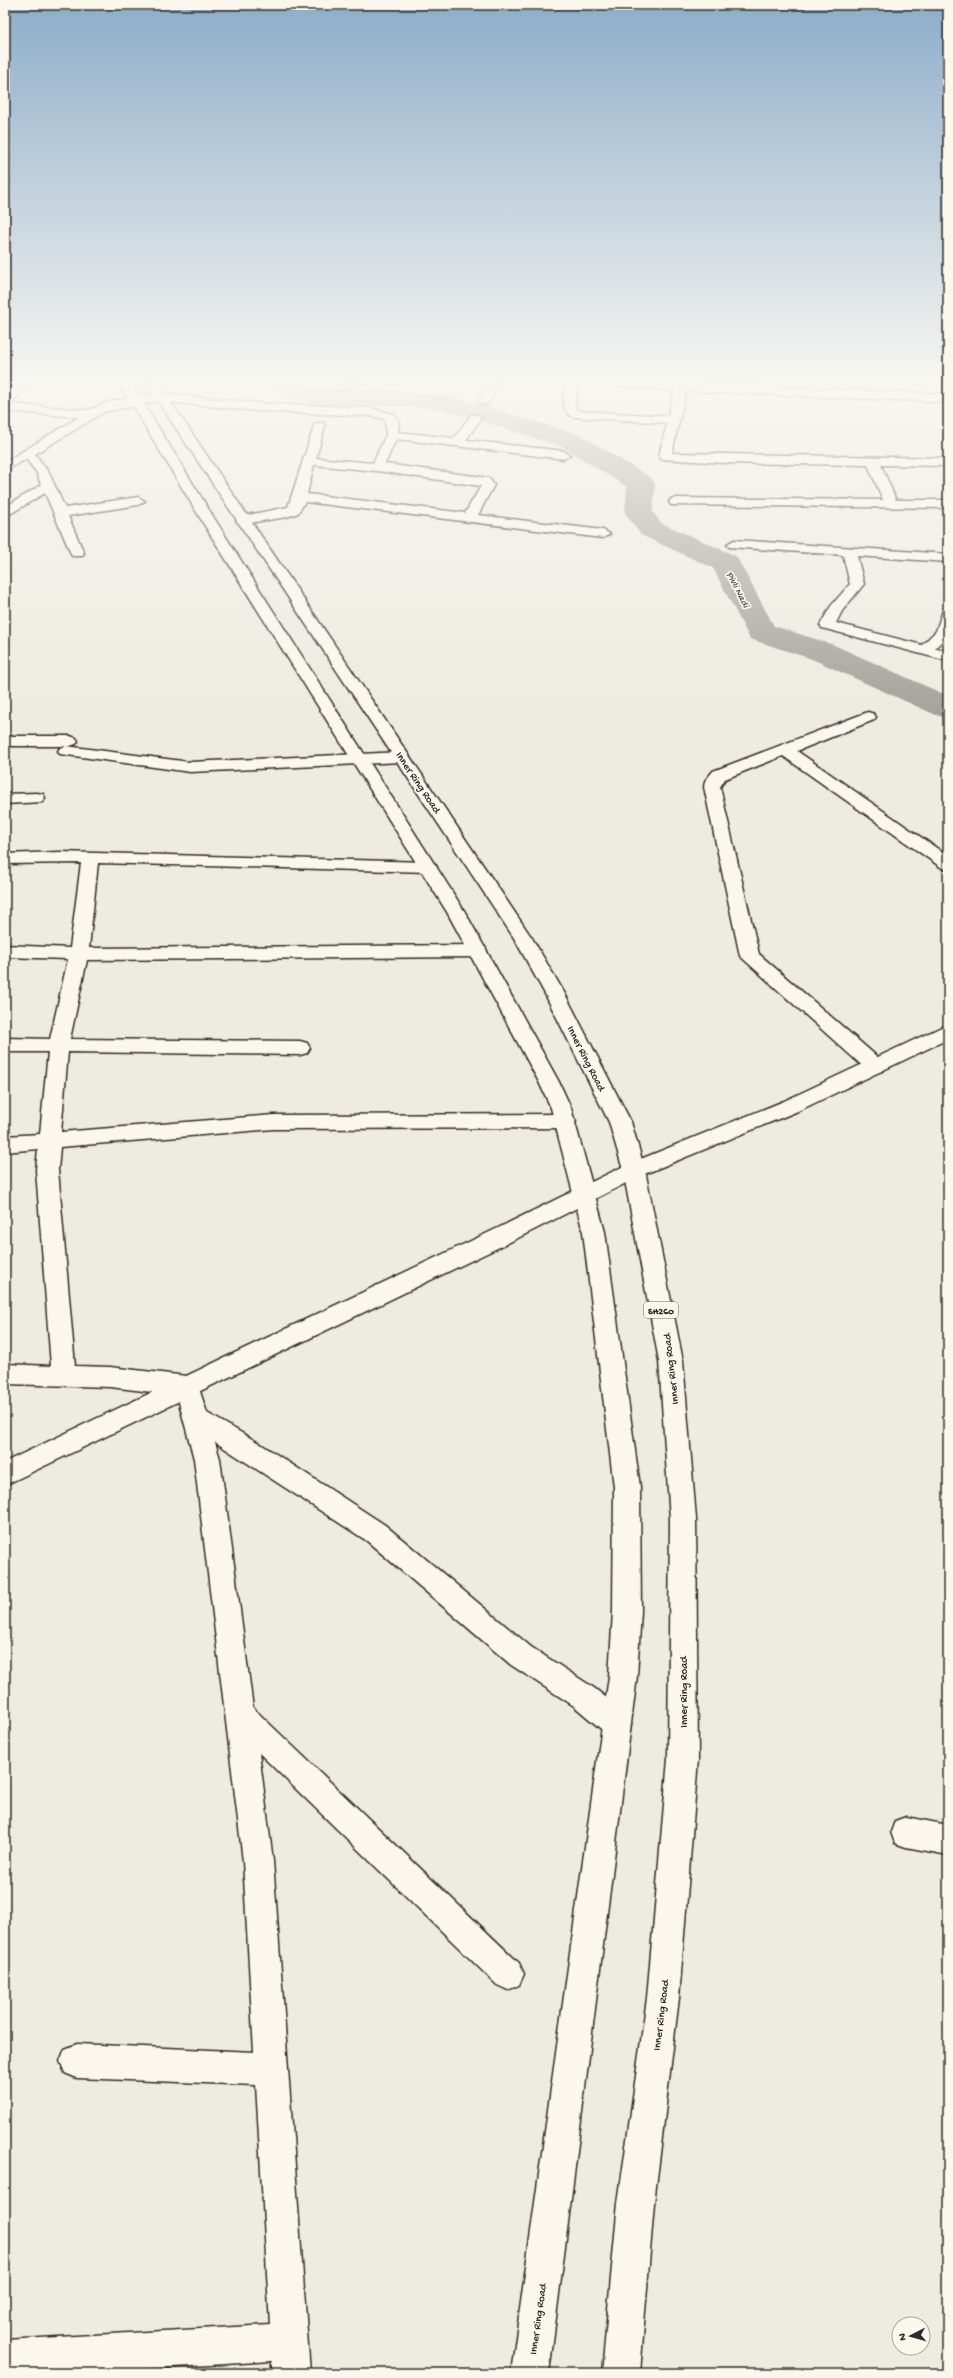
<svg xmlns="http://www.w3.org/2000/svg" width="953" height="2378" font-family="'Gochi Hand',sans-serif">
<rect width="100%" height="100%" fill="#eeebe0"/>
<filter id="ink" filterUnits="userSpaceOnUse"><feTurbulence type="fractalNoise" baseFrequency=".025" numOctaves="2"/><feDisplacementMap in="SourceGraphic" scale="8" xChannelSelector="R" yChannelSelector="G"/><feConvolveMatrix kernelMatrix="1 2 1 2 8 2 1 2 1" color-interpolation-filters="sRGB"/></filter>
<g filter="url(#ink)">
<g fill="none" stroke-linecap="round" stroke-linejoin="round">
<path fill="#a4a29a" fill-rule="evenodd" d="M 275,383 L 302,383 L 307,387 L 328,390 L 384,389 L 454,397 L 581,435 L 651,478 L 655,484 L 653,512 L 661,523 L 736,556 L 774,626 L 834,645 L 948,696 L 948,718 L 936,715 L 812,659 L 750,639 L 713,568 L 641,535 L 625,513 L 627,487 L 563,447 L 443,409 L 384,405 L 328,406 L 290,398 Z"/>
<g stroke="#2b2b2b" stroke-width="3">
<g id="minor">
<path d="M 18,383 L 31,383 L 10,404 L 89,410 L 112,401 L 160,393 L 256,403 L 370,408 L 394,414 L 399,422 L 398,432 L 454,438 L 471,415 L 479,415 L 481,418 L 466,440 L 564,451 L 570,455 L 564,459 L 396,439 L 385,464 L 489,478 L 494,485 L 478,515 L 603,530 L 610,534 L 603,538 L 305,502 L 298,513 L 287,517 L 243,524 L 238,523 L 236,520 L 238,517 L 288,507 L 315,423 L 323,423 L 325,426 L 316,458 L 373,463 L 386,435 L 385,419 L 370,416 L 256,411 L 160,401 L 104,412 L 35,454 L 49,473 L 65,508 L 138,497 L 145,501 L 138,505 L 68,516 L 84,553 L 82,556 L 72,556 L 45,493 L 5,517 L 5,507 L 41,485 L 37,473 L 26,459 L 5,471 L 5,462 L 79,417 L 5,411 L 5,396 ZM 314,465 L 377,471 L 481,486 L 465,513 L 307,494 Z"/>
<path d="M 341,383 L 355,383 L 344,390 L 336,390 L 334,388 Z"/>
<path d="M 487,383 L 499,383 L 488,404 L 480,404 L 478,401 Z"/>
<path d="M 566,383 L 578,383 L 575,407 L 579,411 L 668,416 L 674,390 L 616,386 L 610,383 L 688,383 L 948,394 L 948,402 L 686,391 L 672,453 L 948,458 L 948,466 L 881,465 L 896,500 L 948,500 L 948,508 L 671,505 L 669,502 L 671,499 L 676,498 L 883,500 L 868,465 L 724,463 L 661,459 L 659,456 L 667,423 L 573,417 C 559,410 564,396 566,383 Z"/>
<path d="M 734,540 L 948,554 L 948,562 L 857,556 L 864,584 L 842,611 L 836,623 L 922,645 L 936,631 L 943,610 L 948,609 L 948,635 L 935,648 L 948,651 L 948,661 L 822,628 L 820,625 L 831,606 L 850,584 L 843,555 L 729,547 L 727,544 Z"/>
<path d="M 868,712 L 874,714 L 876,717 L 874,720 L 797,751 L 948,856 L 948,869 L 942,868 L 783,756 L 725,779 L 720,787 L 759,954 L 882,1061 L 885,1066 L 882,1071 L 875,1073 L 868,1071 L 740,956 L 704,787 L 705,781 L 713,771 Z"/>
<path d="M 5,736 L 70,736 L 76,738 L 78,741 L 76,744 L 70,746 L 5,746 Z"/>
<path d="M 66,746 L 190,762 L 402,752 L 408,754 L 410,757 L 408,760 L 402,762 L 190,772 L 60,754 L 58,751 L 60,748 Z"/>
<path d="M 37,793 L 43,794 L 45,798 L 43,802 L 5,804 L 5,794 Z"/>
<path d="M 59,852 L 428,862 L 434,863 L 437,867 L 434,871 L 428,872 L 98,863 L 89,948 L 478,945 L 485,947 L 487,951 L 485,955 L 478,957 L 87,960 L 70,1039 L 300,1041 L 307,1043 L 310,1048 L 307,1053 L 300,1055 L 68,1052 L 61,1132 L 274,1115 L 565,1114 L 572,1116 L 576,1121 L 572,1126 L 565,1128 L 274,1129 L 60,1147 L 58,1170 L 75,1366 L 110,1367 L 187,1376 L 196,1379 L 207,1413 L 259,1443 L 385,1525 L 531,1647 L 594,1688 L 627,1714 L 631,1724 L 627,1734 L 617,1738 L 607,1734 L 574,1706 L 511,1665 L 367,1541 L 215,1442 L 220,1459 L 253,1708 L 519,1963 L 524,1974 L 519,1985 L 508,1990 L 497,1985 L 259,1753 L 273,1861 L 310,2373 L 272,2373 L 272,2361 L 80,2373 L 5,2373 L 5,2340 L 270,2325 L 256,2085 L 77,2078 L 65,2073 L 60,2061 L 65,2049 L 77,2044 L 254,2052 L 243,1861 L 194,1459 L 177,1395 L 110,1387 L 5,1384 L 5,1364 L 51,1366 L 36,1170 L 38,1149 L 5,1152 L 5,1136 L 40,1134 L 48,1052 L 5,1052 L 5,1038 L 50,1039 L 68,959 L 5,957 L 5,945 L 70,948 L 81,863 L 5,864 L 5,854 Z"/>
<path d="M 906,1817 L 948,1825 L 948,1855 L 906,1847 L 895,1843 L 891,1832 L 895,1821 Z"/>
</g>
</g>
<g stroke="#2b2b2b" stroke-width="3">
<path id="tertiary" d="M 948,1024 L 948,1039 L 798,1111 L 642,1175 L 514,1240 L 5,1485 L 5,1462 L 498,1228 L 626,1165 L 784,1101 Z"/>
</g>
<g stroke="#2b2b2b" stroke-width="3">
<g id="trunk">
<path d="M 119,383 L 131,383 L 219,526 L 465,912 L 559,1082 L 571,1108 L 605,1232 L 640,1487 L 641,1611 L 637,1676 L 549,2373 L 511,2373 L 609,1676 L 613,1611 L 614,1487 L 583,1232 L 551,1108 L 539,1082 L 447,912 L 205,526 Z"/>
<path d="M 146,383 L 158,383 L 532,938 L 565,994 L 631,1122 L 645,1170 L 683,1361 L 696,1519 L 698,1759 L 679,1998 L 654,2203 L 640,2373 L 602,2373 L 618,2203 L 647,1998 L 668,1759 L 670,1519 L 659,1361 L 623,1170 L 609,1122 L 545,994 L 514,938 Z"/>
</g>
</g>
<use href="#minor" fill="#fbf7ec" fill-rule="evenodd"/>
<use href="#tertiary" fill="#fbf7ec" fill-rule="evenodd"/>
<use href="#trunk" fill="#fbf7ec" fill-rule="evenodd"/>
</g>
</g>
<linearGradient id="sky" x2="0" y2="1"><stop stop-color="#8dadc9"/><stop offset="0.53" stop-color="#f7f6f1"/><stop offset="1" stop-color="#f7f6f1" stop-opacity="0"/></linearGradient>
<rect width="953" height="716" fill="url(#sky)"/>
<g text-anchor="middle" stroke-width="3.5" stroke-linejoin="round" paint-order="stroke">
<g font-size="10" font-style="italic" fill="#555552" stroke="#fbf7ec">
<text transform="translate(739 589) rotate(63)" y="4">Pivli Nadi</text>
</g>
<rect fill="#fbf7ec" stroke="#696865" stroke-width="1" x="644" y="1302" width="34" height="16" rx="3"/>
<g font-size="10" font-weight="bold" fill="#2b2b2b">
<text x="661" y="1314">SH260</text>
</g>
<g font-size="11" fill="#2b2b2b" stroke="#fbf7ec">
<text transform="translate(419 782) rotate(56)" y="4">Inner Ring Road</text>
<text transform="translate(587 1058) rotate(63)" y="4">Inner Ring Road</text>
<text transform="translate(670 1369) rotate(-97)" y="4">Inner Ring Road</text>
<text transform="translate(683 1692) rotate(-90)" y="4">Inner Ring Road</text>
<text transform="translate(660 2015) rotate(-83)" y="4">Inner Ring Road</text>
<text transform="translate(537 2319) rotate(-82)" y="4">Inner Ring Road</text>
</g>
</g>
<rect width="953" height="2378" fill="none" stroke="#fbf7ec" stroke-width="20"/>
<rect x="10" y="10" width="933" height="2358" fill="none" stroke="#2b2b2b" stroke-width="1.5" filter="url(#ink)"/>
<g transform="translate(911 2336) rotate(264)"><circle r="19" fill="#fbf7ec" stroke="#a8a59f"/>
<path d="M0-3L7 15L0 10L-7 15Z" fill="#2b2b2b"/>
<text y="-6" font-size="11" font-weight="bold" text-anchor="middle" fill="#2b2b2b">N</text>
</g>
</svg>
